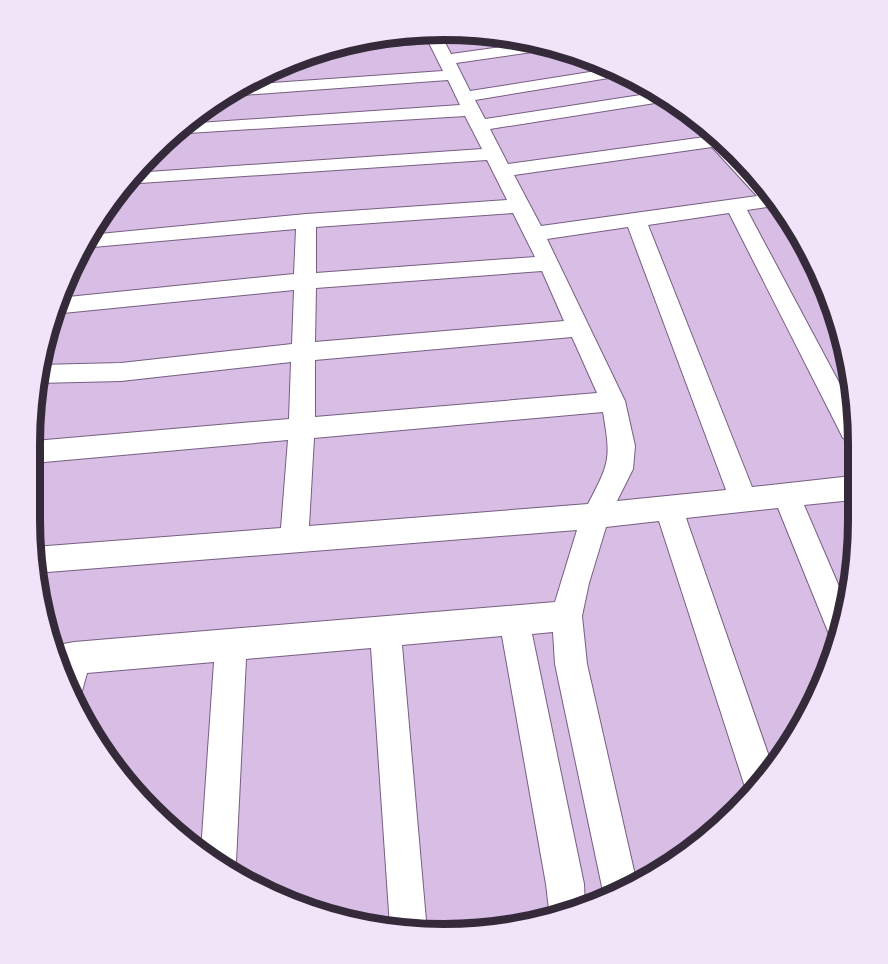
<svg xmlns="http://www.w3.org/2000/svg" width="888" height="964" font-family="'Varela Round',sans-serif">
<rect width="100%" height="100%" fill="#d8bde5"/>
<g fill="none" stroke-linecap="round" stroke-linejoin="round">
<g stroke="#775e82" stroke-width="2">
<path id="minor" d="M 439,31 L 451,54 L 537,42 L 553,47 L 546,50 L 456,63 L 470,91 L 615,68 L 627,75 L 475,100 L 485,119 L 660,92 L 674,100 L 490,129 L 508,164 L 705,137 L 704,132 L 708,128 L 740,155 L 781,205 L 747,210 L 851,405 L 852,441 L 843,438 L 729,213 L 648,225 L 752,487 L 852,476 L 853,500 L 804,505 L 847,605 L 839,642 L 831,639 L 778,508 L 686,518 L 773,768 L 751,797 L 744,784 L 659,521 L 606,527 L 589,583 L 582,616 L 587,664 L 637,884 L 605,901 L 555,664 L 553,632 L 532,634 L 584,884 L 585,908 L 550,918 L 546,884 L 502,636 L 402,645 L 427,932 L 390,927 L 371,648 L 246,659 L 236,862 L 232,872 L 201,851 L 214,662 L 87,673 L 79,702 L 74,705 L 53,646 L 74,642 L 555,602 L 577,530 L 35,573 L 34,547 L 281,528 L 288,440 L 33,463 L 34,441 L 289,419 L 291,362 L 121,381 L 37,383 L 38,365 L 121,363 L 292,344 L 294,290 L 53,314 L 58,298 L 294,274 L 296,229 L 82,248 L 89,235 L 306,214 L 507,200 L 487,160 L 125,184 L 134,173 L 482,149 L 465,116 L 172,134 L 184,124 L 460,105 L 448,80 L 230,96 L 224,95 L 242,85 L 443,71 L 429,43 L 341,50 L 334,47 L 361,39 ZM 712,147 L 757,196 L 541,226 L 514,175 ZM 513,213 L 535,257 L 316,273 L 316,227 ZM 628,227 L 726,490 L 617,501 L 633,469 L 635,446 L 625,401 L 547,239 ZM 542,271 L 564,321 L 315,342 L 316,288 ZM 572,337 L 597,393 L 315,417 L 315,360 ZM 603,412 C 611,459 610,462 588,504 L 309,526 L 314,438 Z"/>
</g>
<use href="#minor" fill="#fff" fill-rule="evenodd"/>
</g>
<path d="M0 0H888V964H0ZM444 40H444A404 404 0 0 1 848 444V520A404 404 0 0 1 444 924H444A404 404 0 0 1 40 520V444A404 404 0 0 1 444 40Z" fill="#f1e3f8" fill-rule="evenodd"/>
<path fill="none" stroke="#352a3a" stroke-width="8" d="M444 40H444A404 404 0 0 1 848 444V520A404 404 0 0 1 444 924H444A404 404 0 0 1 40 520V444A404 404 0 0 1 444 40Z"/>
</svg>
